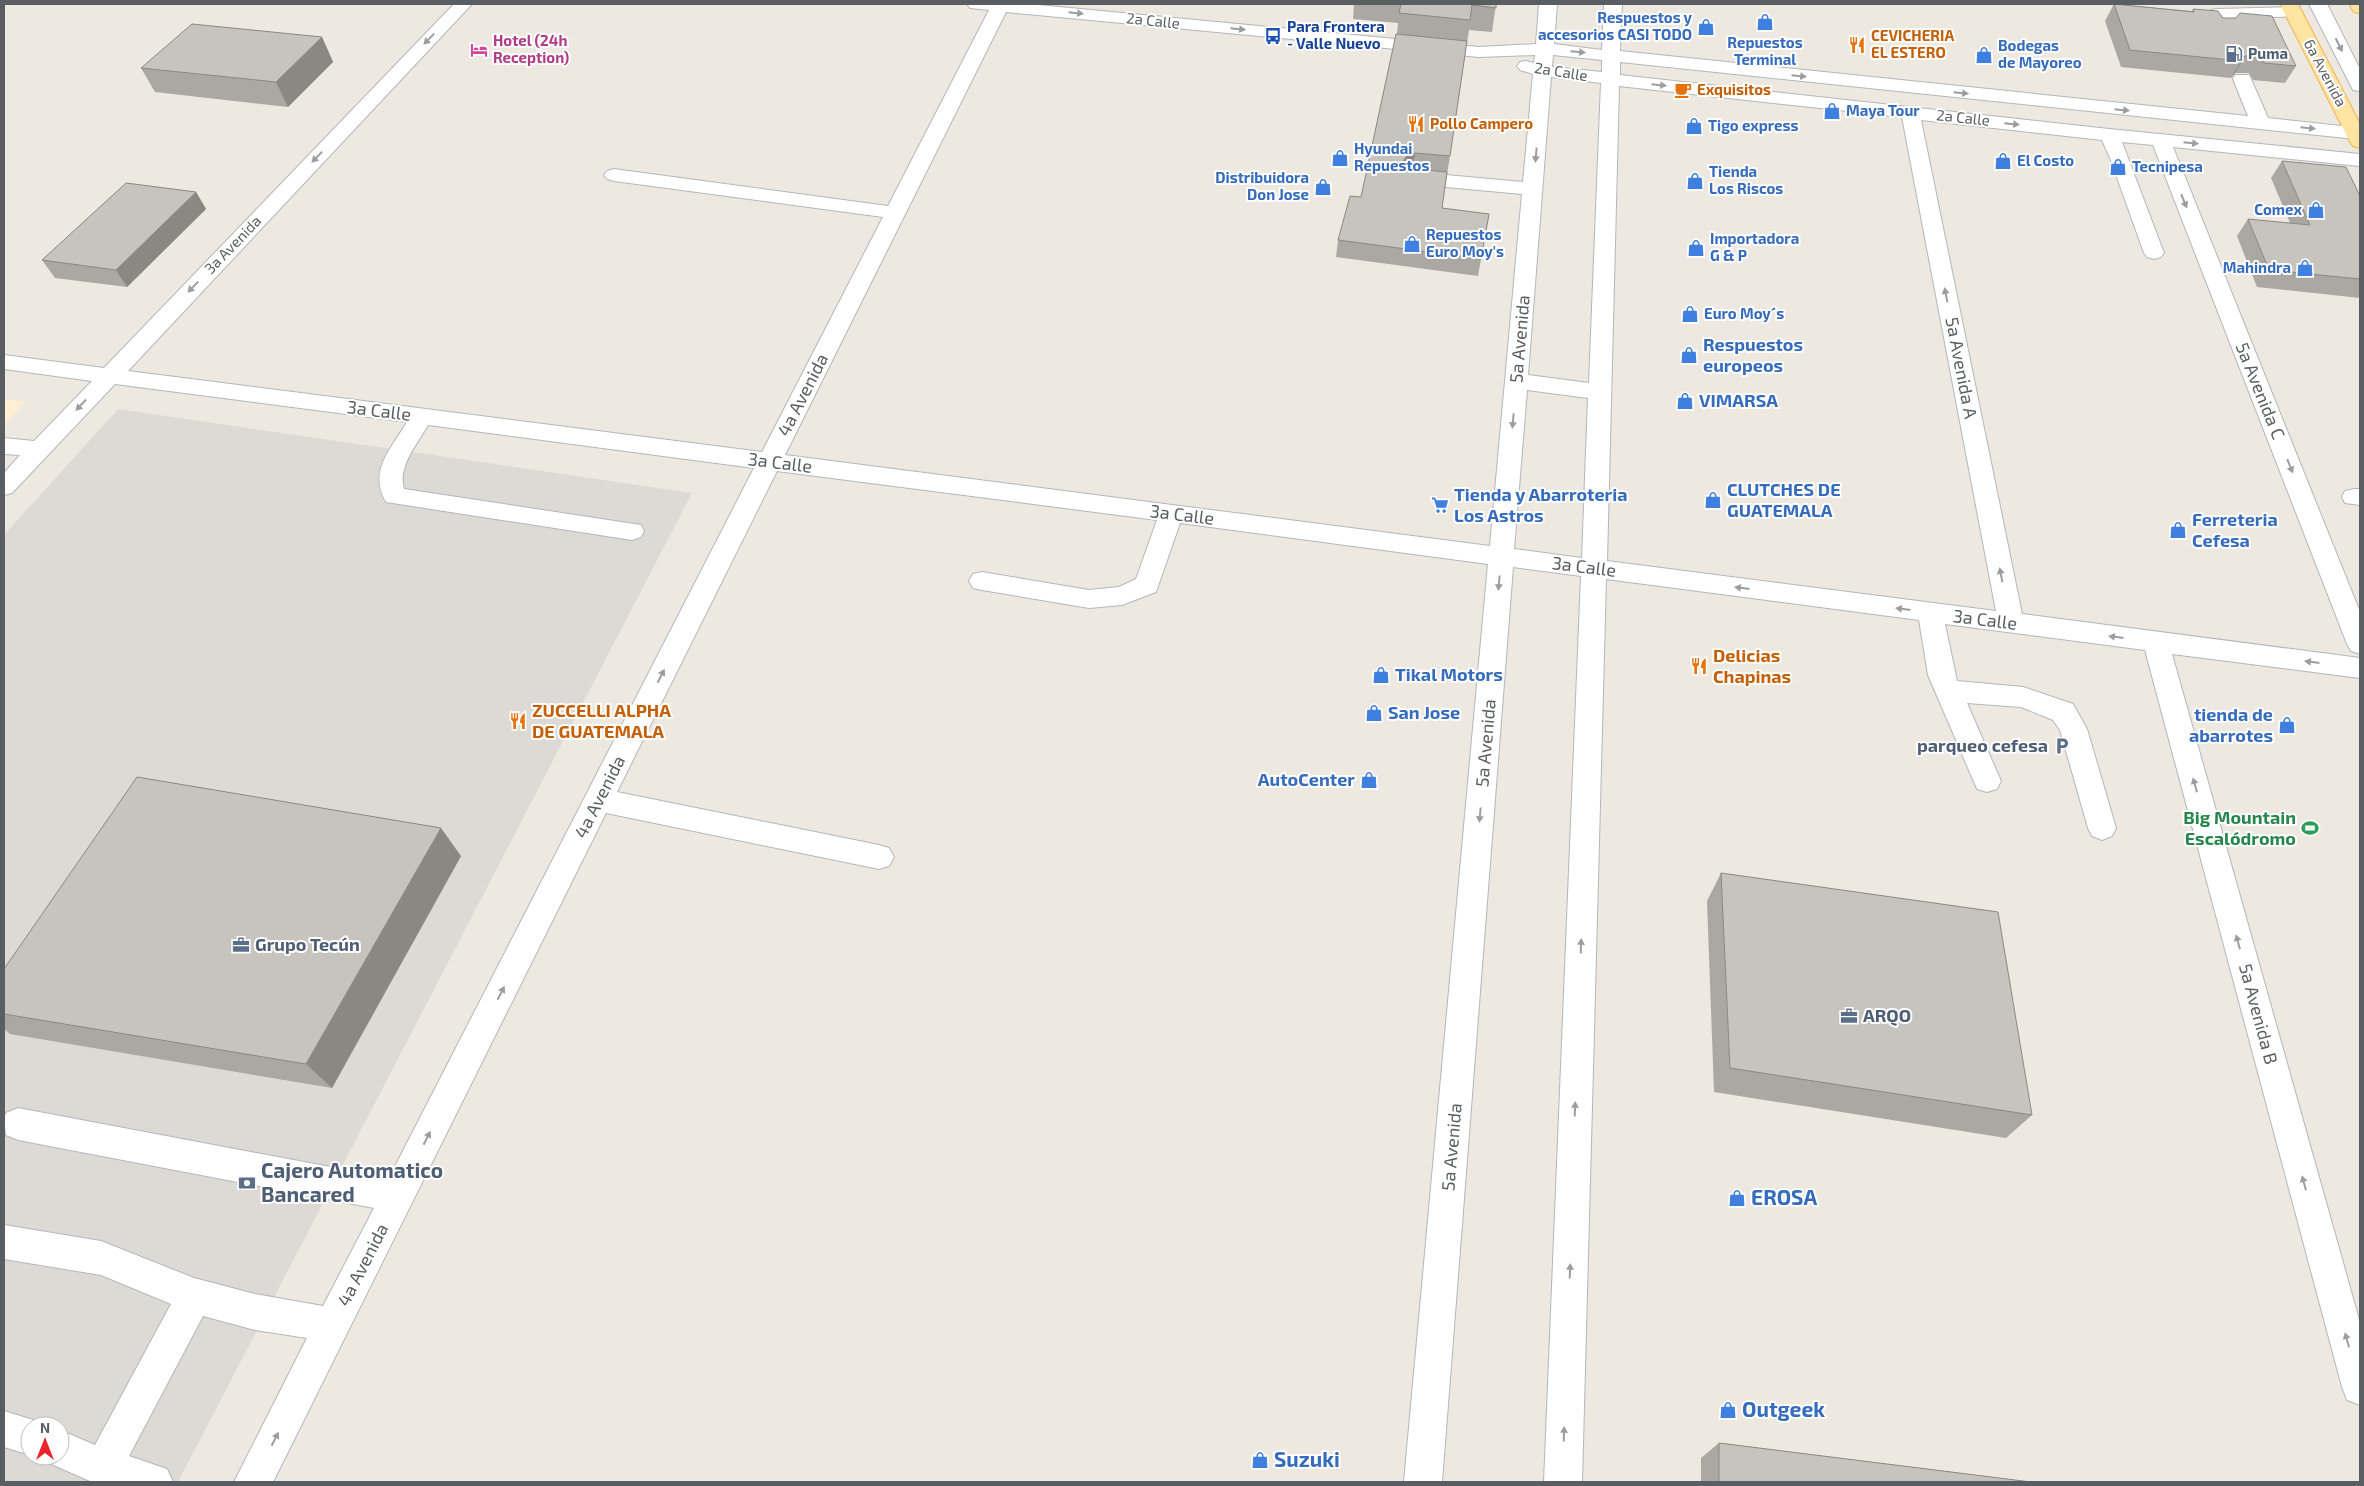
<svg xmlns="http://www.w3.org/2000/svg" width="2364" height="1486" font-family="'Exo 2',sans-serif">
<rect width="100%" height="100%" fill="#ede8e0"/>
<path fill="#ffefd2" d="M 4,399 L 26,402 L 4,425 Z"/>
<path fill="#dddad5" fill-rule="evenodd" d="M 118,409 L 692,493 L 178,1482 L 4,1482 L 4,535 ZM 30,1426 L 60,1426 L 60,1456 L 30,1456 Z"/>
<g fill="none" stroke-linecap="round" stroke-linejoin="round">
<g stroke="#b3b7bb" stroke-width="2">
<g id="minor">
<path d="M 454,4 L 472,4 L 128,371 L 762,452 L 883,217 L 614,181 L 607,179 L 604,175 L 607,171 L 614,169 L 888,206 L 989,10 L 970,8 L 967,4 L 1028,4 L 1479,47 L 1536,44 L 1539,4 L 1557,4 L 1554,44 L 1602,50 L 1604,4 L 1622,4 L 1620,51 L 2248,116 L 2233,79 L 2235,75 L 2249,75 L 2251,79 L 2268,118 L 2360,128 L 2360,138 L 2356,139 L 1620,62 L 1620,75 L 2109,129 L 2360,154 L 2360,166 L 2173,147 L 2360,612 L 2360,654 L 2351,651 L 2347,644 L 2153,145 L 2122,142 L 2164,253 L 2161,257 L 2154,259 L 2147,257 L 2144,253 L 2110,158 L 2102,140 L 1921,120 L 2022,614 L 2360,658 L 2360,678 L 2172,654 L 2360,1323 L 2360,1405 L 2347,1400 L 2342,1387 L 2145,650 L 1945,624 L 1957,681 L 2023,687 L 2073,704 L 2087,729 L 2116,828 L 2112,836 L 2102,840 L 2092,836 L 2088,828 L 2060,730 L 2053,720 L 2021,707 L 1967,703 L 2001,781 L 1997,789 L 1987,792 L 1977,789 L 1928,675 L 1919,620 L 1606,579 L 1582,1482 L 1544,1482 L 1581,576 L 1513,567 L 1442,1482 L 1404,1482 L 1488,564 L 1180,523 L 1156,592 L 1122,605 L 1089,608 L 982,590 L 973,588 L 969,581 L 973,574 L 982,572 L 1089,590 L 1119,587 L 1136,579 L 1157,520 L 777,471 L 617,792 L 879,845 L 889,848 L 894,857 L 889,866 L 879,869 L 606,813 L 273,1482 L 234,1482 L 307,1338 L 255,1330 L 203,1316 L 129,1456 L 167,1469 L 173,1482 L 92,1482 L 47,1462 L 44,1456 L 60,1456 L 60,1430 L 95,1445 L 171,1304 L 101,1275 L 4,1259 L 4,1225 L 101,1241 L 194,1278 L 255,1294 L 323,1306 L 374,1208 L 18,1140 L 6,1135 L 4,1119 L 6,1113 L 18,1108 L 389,1178 L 754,468 L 428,425 C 418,443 397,467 404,489 L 641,525 L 644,531 L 641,537 L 632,540 L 386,502 C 368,471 391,449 407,422 L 115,384 L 12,493 L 4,495 L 4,473 L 20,455 L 4,454 L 4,438 L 34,441 L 92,381 L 4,369 L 4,355 L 104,368 ZM 1006,12 L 1479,57 L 1535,55 L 1534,63 L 1526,61 L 1520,62 L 1517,66 L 1520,70 L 1533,74 L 1523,182 L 1413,172 L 1406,174 L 1403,178 L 1406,182 L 1413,184 L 1522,194 L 1490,546 L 785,455 ZM 1553,55 L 1602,60 L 1602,72 L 1552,67 ZM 1551,77 L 1601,83 L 1589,383 L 1528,375 ZM 1619,86 L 1902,117 L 1996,611 L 1607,561 ZM 1527,390 L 1588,398 L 1582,558 L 1514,549 Z"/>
<path d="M 2309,4 L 2327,4 L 2360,69 L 2360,91 L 2353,90 L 2351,86 Z"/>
<path d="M 2293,7 L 2299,8 L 2302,12 L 2299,16 L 2224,19 L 2229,29 L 2226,33 L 2214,33 L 2206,19 L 2211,10 L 2217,9 Z"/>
<path d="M 2354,489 L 2360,489 L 2360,505 L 2345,503 L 2342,497 L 2345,491 Z"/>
<path d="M 4,1411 L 43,1423 L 44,1426 L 30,1426 L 30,1455 L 4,1447 Z"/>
</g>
</g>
<g stroke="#f6b34f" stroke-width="2">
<g id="major">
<path d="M 2280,4 L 2298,4 L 2360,124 L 2360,148 L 2353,146 L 2350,142 Z"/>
<path d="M 2349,4 L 2360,4 L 2360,13 L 2354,12 Z"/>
</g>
</g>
<use href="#minor" fill="#fff" fill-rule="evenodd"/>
<use href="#major" fill="#ffe4a2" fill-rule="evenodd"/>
</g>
<g fill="#aba8a3">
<path d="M 1354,4 L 1496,4 L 1492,32 L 1469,30 L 1442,208 L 1489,214 L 1478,276 L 1336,257 L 1338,240 L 1361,197 L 1397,34 L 1398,23 L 1353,19 Z"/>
<path d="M 2114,4 L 2192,11 L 2193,9 L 2223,18 L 2236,18 L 2296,66 L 2285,83 L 2253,80 L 2249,73 L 2235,73 L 2231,78 L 2121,67 L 2105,21 Z"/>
<path d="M 322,37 L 333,62 L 288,107 L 155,92 L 141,68 Z"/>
<path d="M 2282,161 L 2360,196 L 2360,298 L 2257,287 L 2237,236 L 2248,219 L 2290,223 L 2271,178 Z"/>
<path d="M 196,192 L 206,209 L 127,287 L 55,278 L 42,260 Z"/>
<path d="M 461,856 L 332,1088 L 10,1034 L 4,1029 L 4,969 Z"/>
<path d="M 1721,873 L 2032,1115 L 2006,1138 L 1714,1092 L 1707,901 Z"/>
<path d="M 1719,1443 L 2031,1482 L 1701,1482 L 1701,1458 Z"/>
</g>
<g fill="#8b8884">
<path d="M 322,37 L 333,62 L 288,107 L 276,82 Z"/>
<path d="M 2245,56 L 2235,73 L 2231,78 L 2241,61 Z"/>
<path d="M 1415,153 L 1412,170 L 1404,173 L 1403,161 L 1407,156 Z"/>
<path d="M 196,192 L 206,209 L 127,287 L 116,270 Z"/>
<path d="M 441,828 L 461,856 L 332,1088 L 306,1064 Z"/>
</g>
<g fill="#c7c3bd" stroke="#8b8884">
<path d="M 1401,4 L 1496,4 L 1496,8 L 1472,5 L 1470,20 L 1399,13 Z"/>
<path d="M 2114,4 L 2194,12 L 2193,9 L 2218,11 L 2223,18 L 2236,18 L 2240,13 L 2272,16 L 2296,66 L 2264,63 L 2259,56 L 2245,56 L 2241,61 L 2130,50 Z"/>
<path d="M 192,24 L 322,37 L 276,82 L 141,68 Z"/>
<path d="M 1396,34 L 1467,41 L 1450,156 L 1415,153 L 1407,156 L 1403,161 L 1407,166 L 1415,169 L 1447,172 L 1442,208 L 1489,214 L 1481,259 L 1338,240 L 1350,196 L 1361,197 Z"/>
<path d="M 2282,161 L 2346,167 L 2360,196 L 2360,279 L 2269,270 L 2248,219 L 2310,225 Z"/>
<path d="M 126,183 L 196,192 L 116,270 L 42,260 Z"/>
<path d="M 137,777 L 441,828 L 306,1064 L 4,1014 L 4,969 Z"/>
<path d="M 1721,873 L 1998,912 L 2032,1115 L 1730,1068 Z"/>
<path d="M 1719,1443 L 2031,1482 L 1719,1482 Z"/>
</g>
<defs><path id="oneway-solid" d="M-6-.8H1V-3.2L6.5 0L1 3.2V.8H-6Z" transform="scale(1.25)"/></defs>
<g fill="#9b9ea1">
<use href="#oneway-solid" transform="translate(1076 13) rotate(6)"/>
<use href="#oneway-solid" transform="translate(1238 29) rotate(6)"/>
<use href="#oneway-solid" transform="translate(429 39) rotate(134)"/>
<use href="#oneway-solid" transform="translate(2339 45) rotate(63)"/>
<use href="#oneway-solid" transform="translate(1578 52) rotate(5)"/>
<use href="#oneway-solid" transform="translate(1799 76) rotate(6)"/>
<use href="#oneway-solid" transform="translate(1659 85) rotate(6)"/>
<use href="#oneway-solid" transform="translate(1961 93) rotate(6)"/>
<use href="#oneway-solid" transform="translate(2122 110) rotate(6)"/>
<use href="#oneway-solid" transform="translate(2012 124) rotate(6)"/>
<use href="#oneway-solid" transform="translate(2308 128) rotate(6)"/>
<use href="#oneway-solid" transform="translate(2191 143) rotate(6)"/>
<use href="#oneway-solid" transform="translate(1536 155) rotate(95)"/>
<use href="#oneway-solid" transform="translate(317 157) rotate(134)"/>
<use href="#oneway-solid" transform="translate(2184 201) rotate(68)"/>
<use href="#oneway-solid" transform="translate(193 287) rotate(134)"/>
<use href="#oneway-solid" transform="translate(1946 295) rotate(-101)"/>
<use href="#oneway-solid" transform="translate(81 405) rotate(133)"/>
<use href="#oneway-solid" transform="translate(1513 421) rotate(95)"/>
<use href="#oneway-solid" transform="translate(2290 466) rotate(68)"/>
<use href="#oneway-solid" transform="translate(2001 575) rotate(-101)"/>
<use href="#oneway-solid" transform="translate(1499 583) rotate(95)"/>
<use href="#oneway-solid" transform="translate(1742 588) rotate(-173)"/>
<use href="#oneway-solid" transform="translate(1903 609) rotate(-173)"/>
<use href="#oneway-solid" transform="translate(2116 637) rotate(-173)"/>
<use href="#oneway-solid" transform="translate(2312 662) rotate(-173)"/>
<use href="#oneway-solid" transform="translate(661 676) rotate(-63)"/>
<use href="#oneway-solid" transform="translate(2195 785) rotate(-105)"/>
<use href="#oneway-solid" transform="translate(1480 815) rotate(95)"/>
<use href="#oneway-solid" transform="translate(2238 942) rotate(-105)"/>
<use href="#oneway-solid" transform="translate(1581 946) rotate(-88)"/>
<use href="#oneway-solid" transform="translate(501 993) rotate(-63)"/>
<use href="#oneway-solid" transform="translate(1575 1109) rotate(-88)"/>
<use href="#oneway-solid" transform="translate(427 1138) rotate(-63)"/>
<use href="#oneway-solid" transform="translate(2304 1183) rotate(-105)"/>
<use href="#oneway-solid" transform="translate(1570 1271) rotate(-88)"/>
<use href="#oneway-solid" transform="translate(2347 1340) rotate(-105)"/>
<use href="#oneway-solid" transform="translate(1564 1434) rotate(-88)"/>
<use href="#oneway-solid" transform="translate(275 1439) rotate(-63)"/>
</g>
<defs>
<g id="shop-bare" transform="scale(1.35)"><path d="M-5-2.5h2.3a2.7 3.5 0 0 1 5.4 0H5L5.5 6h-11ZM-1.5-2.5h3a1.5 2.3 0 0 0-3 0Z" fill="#3f7fe0" stroke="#fff" stroke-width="2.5" paint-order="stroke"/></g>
<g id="bus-bare" transform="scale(1.35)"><path d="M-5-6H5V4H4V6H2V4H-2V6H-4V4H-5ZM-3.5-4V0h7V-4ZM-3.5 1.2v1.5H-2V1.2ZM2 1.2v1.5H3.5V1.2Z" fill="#1a4fb4" stroke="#fff" stroke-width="2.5" paint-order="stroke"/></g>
<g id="restaurant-bare" transform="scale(1.35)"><path d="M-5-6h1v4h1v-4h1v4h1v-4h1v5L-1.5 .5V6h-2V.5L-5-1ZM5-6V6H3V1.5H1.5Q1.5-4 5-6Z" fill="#e8710a" stroke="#fff" stroke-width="2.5" paint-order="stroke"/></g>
<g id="hotel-bare" transform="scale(1.35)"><path d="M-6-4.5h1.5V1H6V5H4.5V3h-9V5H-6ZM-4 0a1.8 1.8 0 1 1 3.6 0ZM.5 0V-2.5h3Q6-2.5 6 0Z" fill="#d1479c" stroke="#fff" stroke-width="2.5" paint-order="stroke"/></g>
<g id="fuel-bare" transform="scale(1.35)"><path d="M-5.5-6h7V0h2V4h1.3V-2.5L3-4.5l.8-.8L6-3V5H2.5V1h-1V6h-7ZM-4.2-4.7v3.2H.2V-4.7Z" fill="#5c6f8a" stroke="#fff" stroke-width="2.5" paint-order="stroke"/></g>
<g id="cafe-bare" transform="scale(1.35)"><path d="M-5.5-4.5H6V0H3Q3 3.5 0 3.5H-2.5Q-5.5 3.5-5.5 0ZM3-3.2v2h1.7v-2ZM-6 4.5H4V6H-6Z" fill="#e8710a" stroke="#fff" stroke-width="2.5" paint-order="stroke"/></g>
<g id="supermarket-bare" transform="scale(1.35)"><path d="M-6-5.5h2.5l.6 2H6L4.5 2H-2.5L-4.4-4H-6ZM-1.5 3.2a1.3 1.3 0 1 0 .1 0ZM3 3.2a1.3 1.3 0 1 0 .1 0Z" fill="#3f7fe0" stroke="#fff" stroke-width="2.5" paint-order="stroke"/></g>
<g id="parking-bare" transform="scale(1.35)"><path d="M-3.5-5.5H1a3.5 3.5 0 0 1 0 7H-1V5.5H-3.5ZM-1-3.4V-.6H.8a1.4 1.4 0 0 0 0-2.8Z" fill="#5c6f8a" stroke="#fff" stroke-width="2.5" paint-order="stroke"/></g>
<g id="stadium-bare" transform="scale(1.35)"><path d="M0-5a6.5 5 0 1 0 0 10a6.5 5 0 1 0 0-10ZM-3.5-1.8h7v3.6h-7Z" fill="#2e9e5b" stroke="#fff" stroke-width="2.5" paint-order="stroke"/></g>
<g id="office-bare" transform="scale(1.35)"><path d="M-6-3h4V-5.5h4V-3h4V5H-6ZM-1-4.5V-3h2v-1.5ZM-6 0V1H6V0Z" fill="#5c6f8a" stroke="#fff" stroke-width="2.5" paint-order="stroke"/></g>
<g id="bank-bare" transform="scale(1.35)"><path d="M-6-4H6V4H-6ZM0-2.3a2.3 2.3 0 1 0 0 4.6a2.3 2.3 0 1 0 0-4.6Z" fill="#5c6f8a" stroke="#fff" stroke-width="2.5" paint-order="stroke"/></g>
</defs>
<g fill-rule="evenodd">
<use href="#shop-bare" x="1765" y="22"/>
<use href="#shop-bare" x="1706" y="27"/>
<use href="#bus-bare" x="1273" y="36"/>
<use href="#restaurant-bare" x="1857" y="45"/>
<use href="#hotel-bare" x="479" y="50"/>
<use href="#fuel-bare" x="2234" y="54"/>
<use href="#shop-bare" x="1984" y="55"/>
<use href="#cafe-bare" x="1683" y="90"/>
<use href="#shop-bare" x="1832" y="111"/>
<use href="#restaurant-bare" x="1416" y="124"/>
<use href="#shop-bare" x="1694" y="126"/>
<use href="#shop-bare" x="1340" y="158"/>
<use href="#shop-bare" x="2003" y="161"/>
<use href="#shop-bare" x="2118" y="167"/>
<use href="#shop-bare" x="1695" y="181"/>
<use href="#shop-bare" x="1323" y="187"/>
<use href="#shop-bare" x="2316" y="210"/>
<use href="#shop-bare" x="1412" y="244"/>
<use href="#shop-bare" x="1696" y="248"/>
<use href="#shop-bare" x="2305" y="268"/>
<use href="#shop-bare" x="1690" y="314"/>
<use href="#shop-bare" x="1689" y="355"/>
<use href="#shop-bare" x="1685" y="401"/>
<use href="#shop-bare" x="1713" y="500"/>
<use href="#supermarket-bare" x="1440" y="505"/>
<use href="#shop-bare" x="2178" y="530"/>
<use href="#restaurant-bare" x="1699" y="666"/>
<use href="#shop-bare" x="1381" y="675"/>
<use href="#shop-bare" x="1374" y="713"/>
<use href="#restaurant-bare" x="518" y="721"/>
<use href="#shop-bare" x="2287" y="725"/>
<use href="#parking-bare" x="2062" y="746"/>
<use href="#shop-bare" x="1369" y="780"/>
<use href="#stadium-bare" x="2310" y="828"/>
<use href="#office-bare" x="241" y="945"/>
<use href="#office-bare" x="1849" y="1016"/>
<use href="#bank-bare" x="247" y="1183"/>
<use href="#shop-bare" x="1737" y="1198"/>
<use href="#shop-bare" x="1728" y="1410"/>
<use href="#shop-bare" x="1260" y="1460"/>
</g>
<g text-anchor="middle" stroke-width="4" stroke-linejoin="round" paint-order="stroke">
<g font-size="15" font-weight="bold" fill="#366cbe" stroke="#fff" text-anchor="start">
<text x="1692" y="23" text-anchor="end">Respuestos y<tspan x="1692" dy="17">accesorios CASI TODO</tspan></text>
<text x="1765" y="48" text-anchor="middle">Repuestos<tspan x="1765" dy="17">Terminal</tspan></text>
<text x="1998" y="51">Bodegas<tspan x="1998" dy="17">de Mayoreo</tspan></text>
<text x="1846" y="116">Maya Tour</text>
<text x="1708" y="131">Tigo express</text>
<text x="1354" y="154">Hyundai<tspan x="1354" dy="17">Repuestos</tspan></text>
<text x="2017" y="166">El Costo</text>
<text x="2132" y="172">Tecnipesa</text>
<text x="1709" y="177">Tienda<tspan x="1709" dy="17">Los Riscos</tspan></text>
<text x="1309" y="183" text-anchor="end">Distribuidora<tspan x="1309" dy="17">Don Jose</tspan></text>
<text x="2302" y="215" text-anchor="end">Comex</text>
<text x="1426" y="240">Repuestos<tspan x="1426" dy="17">Euro Moy's</tspan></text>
<text x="1710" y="244">Importadora<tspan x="1710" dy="17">G &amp; P</tspan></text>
<text x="2291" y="273" text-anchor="end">Mahindra</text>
<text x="1704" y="319">Euro Moy´s</text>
</g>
<g font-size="15" fill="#595e62" stroke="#fff">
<text transform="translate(1153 21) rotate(6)" y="5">2a Calle</text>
<text transform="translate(1561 72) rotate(9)" y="5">2a Calle</text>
<text transform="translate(2325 73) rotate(62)" y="5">6a Avenida</text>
<text transform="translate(1963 118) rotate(6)" y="5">2a Calle</text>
<text transform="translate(233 245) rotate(-46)" y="5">3a Avenida</text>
</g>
<g font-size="15" font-weight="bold" fill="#164399" stroke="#fff" text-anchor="start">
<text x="1287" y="32">Para Frontera<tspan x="1287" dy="17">- Valle Nuevo</tspan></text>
</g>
<g font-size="15" font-weight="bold" fill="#c56008" stroke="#fff" text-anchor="start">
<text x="1871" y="41">CEVICHERIA<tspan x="1871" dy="17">EL ESTERO</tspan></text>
<text x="1697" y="95">Exquisitos</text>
<text x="1430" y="129">Pollo Campero</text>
</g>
<g font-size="15" font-weight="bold" fill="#b23c85" stroke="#fff" text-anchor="start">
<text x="493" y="46">Hotel (24h<tspan x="493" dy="17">Reception)</tspan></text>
</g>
<g font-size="15" font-weight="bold" fill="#4e5e75" stroke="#fff" text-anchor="start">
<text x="2248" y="59">Puma</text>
</g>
<g font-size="18" fill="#595e62" stroke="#fff">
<text transform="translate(1520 339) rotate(-85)" y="6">5a Avenida</text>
<text transform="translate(1961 368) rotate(79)" y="6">5a Avenida A</text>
<text transform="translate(2260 391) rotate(68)" y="6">5a Avenida C</text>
<text transform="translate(803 395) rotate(-63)" y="6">4a Avenida</text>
<text transform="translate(379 411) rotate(7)" y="6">3a Calle</text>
<text transform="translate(780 463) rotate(7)" y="6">3a Calle</text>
<text transform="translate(1182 515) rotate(7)" y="6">3a Calle</text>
<text transform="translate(1584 567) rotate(7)" y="6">3a Calle</text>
<text transform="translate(1985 620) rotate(7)" y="6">3a Calle</text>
<text transform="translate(1486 743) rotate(-85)" y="6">5a Avenida</text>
<text transform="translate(600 797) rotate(-63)" y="6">4a Avenida</text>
<text transform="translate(2258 1014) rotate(75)" y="6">5a Avenida B</text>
<text transform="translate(1452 1147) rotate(-85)" y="6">5a Avenida</text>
<text transform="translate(363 1265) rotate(-63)" y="6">4a Avenida</text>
</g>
<g font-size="18" font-weight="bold" fill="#366cbe" stroke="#fff" text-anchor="start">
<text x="1703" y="351">Respuestos<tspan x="1703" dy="21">europeos</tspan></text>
<text x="1699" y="407">VIMARSA</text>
<text x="1727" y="496">CLUTCHES DE<tspan x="1727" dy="21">GUATEMALA</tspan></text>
<text x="1454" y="501">Tienda y Abarroteria<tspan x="1454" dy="21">Los Astros</tspan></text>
<text x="2192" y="526">Ferreteria<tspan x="2192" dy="21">Cefesa</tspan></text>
<text x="1395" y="681">Tikal Motors</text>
<text x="1388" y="719">San Jose</text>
<text x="2273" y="721" text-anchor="end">tienda de<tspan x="2273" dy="21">abarrotes</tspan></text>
<text x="1355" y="786" text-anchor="end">AutoCenter</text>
</g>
<g font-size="18" font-weight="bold" fill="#c56008" stroke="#fff" text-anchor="start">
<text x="1713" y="662">Delicias<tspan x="1713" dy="21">Chapinas</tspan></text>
<text x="532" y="717">ZUCCELLI ALPHA<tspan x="532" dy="21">DE GUATEMALA</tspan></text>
</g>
<g font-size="18" font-weight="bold" fill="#4e5e75" stroke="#fff" text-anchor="start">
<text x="2048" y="752" text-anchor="end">parqueo cefesa</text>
<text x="255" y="951">Grupo Tecún</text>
<text x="1863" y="1022">ARQO</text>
</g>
<g font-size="18" font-weight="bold" fill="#27864d" stroke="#fff" text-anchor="end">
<text x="2296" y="824">Big Mountain<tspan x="2296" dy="21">Escalódromo</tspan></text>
</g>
<g font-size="21" font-weight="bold" fill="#4e5e75" stroke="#fff" text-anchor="start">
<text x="261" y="1178">Cajero Automatico<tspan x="261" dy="24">Bancared</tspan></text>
</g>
<g font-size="21" font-weight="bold" fill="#366cbe" stroke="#fff" text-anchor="start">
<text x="1751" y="1205">EROSA</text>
<text x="1742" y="1417">Outgeek</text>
<text x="1274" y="1467">Suzuki</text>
</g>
</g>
<rect width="2364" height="1486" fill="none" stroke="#595e62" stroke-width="10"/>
<g transform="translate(45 1441)"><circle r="24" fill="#ffffff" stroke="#bdbfc0"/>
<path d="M0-4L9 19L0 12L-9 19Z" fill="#ef232d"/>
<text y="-8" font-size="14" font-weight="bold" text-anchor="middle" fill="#595e62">N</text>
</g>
</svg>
